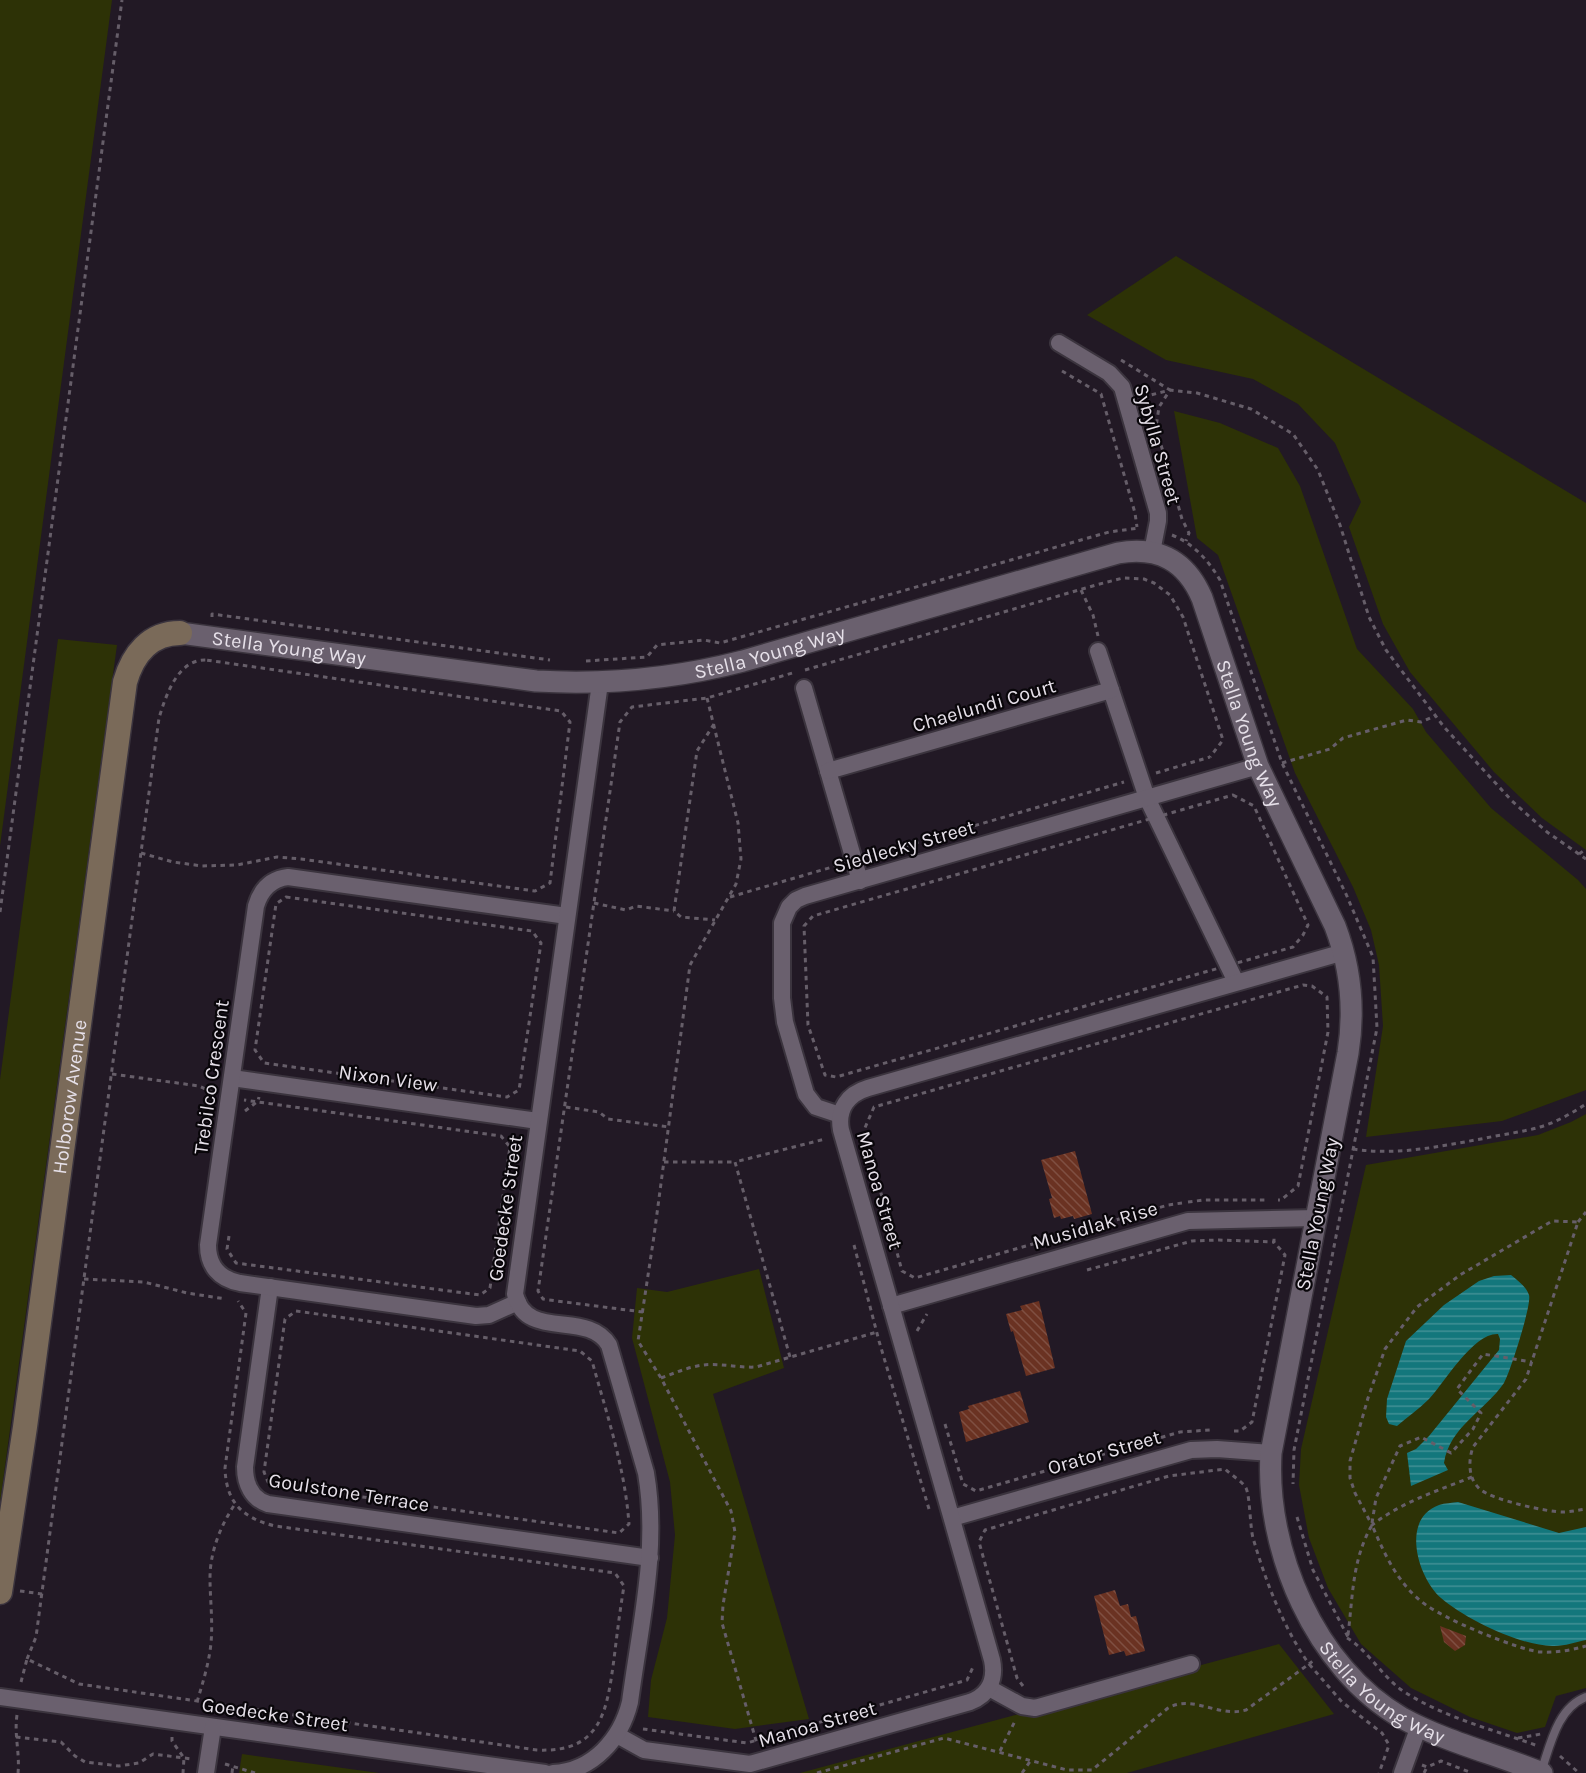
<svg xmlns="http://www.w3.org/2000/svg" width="1586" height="1773" font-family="Karla,sans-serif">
<defs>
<pattern id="water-rules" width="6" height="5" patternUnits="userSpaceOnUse" patternTransform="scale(1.5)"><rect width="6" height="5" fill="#13777c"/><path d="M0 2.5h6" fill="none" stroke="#419095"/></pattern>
<pattern id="building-back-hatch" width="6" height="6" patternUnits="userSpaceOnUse" patternTransform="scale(1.5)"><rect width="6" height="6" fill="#6a3222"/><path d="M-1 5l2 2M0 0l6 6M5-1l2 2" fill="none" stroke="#7f4f42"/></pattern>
</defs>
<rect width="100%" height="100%" fill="#221925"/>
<g fill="#2d3206">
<path d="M 0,0 L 112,0 L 0,846 Z"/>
<path d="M 1176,256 L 1586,503 L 1586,850 L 1542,818 L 1494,772 L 1410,672 L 1383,624 L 1349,527 L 1361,502 L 1335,443 L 1298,404 L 1253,379 L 1166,360 L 1087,315 Z"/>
<path d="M 1174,411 L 1220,423 L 1278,448 L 1300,486 L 1357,649 L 1413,709 L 1426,732 L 1491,808 L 1578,880 L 1586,889 L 1586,1090 L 1502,1121 L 1366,1137 L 1383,1026 L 1379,965 L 1371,930 L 1353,887 L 1295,773 L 1218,555 L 1197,538 Z"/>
<path d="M 58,639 L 117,645 L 0,1503 L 0,1080 Z"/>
<path d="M 1586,1114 L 1586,1688 L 1556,1696 L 1545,1727 L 1517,1733 L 1470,1717 L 1411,1688 L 1361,1644 L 1328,1588 L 1309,1538 L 1299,1485 L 1301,1449 L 1366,1165 L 1538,1135 L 1571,1122 Z"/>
<path d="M 759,1269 L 784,1368 L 713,1394 L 809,1719 L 735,1729 L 648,1717 L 651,1680 L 667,1618 L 675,1535 L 670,1482 L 632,1338 L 637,1288 L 667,1292 Z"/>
<path d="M 1279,1644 L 1334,1714 L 1127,1773 L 800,1773 Z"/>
<path d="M 242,1754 L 379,1773 L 239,1773 Z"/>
</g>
<g fill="url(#water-rules)">
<path d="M 1511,1275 C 1518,1281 1526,1286 1529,1295 C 1532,1304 1510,1373 1504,1383 C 1485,1411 1450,1426 1444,1463 L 1448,1470 L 1411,1486 L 1407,1453 L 1416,1449 L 1429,1436 L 1499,1350 L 1500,1339 L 1498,1334 C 1473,1333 1445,1382 1429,1399 C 1419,1409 1407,1417 1397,1426 L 1389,1424 L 1386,1417 L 1387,1399 L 1406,1341 L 1444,1305 L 1479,1281 L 1494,1276 Z"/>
<path d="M 1458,1502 L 1559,1533 L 1586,1527 L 1586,1640 C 1576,1642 1565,1646 1554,1646 C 1523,1647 1465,1619 1441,1598 C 1418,1578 1400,1519 1439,1505 C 1445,1503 1452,1503 1458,1502 Z"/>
</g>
<g fill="url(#building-back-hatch)">
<path d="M 1075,1151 L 1092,1214 L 1074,1219 L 1073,1216 L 1061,1219 L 1060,1216 L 1054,1218 L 1049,1199 L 1052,1198 L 1041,1160 Z"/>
<path d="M 1039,1301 L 1055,1368 L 1026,1376 L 1013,1331 L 1011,1332 L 1006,1314 L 1022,1310 L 1020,1306 Z"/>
<path d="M 1020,1391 L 1029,1422 L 966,1442 L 959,1412 L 969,1409 L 968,1406 Z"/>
<path d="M 1115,1590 L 1120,1606 L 1128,1604 L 1131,1617 L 1136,1616 L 1145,1651 L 1126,1656 L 1124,1651 L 1109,1655 L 1094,1596 Z"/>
<path d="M 1440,1626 L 1466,1636 L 1465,1645 L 1455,1651 L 1444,1642 Z"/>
</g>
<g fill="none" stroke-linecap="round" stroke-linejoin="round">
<g stroke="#3b343e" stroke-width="11">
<path id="service" d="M 1541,1772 C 1550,1746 1557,1708 1586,1697"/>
</g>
<g stroke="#3b343e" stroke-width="20">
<g id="minor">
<path d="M 1059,343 L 1109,373 L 1122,387 L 1158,513 L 1158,521 L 1152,552"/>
<path d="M 804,688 L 860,881"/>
<path d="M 1111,690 L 1147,798 L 1236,982"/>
<path d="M 828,771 L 1111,690 L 1098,651"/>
<path d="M 232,1078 L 538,1121"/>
<path d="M 840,1115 L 816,1107 L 806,1094 L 785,1022 L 782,998 L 782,923 L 789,907 L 796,900 L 805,896 L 1258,766"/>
<path d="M 270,1287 L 245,1467 C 245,1484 252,1499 268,1504 L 650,1558"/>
<path d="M 518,1302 L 489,1315 L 476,1316 L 240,1283 C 219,1279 208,1266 208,1245 L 256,906 C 261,889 271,879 288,877 L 567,916"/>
<path d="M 891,1306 L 1188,1221 L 1316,1218"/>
<path d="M 952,1518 L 1191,1450 L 1217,1449 L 1271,1453"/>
<path d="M 989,1688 L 1022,1706 L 1035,1708 L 1191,1664"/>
<path d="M 0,1697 L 545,1773"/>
<path d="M 617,1735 L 644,1750 L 750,1764 L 970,1702 C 989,1695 996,1679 992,1660 L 841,1130 C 837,1109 848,1094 868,1088 L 1344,952"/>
<path d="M 206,1773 L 213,1727"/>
<path d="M 553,1773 C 593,1771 621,1739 630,1702 C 640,1626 659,1549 646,1473 L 609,1345 C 587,1309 526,1342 515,1294 L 600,683"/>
<path d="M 1402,1773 L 1419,1726"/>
</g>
</g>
<g stroke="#3b343e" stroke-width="24">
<g id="tertiary">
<path id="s1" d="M 180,633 L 536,681 C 607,685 674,679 743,661 L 1118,553 C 1159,546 1186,561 1202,598 L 1258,766 L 1335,926 C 1351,968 1355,1009 1348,1053 L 1271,1453 C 1265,1550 1315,1668 1402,1718 C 1446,1742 1496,1754 1542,1773"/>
</g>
</g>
<g stroke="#3b343e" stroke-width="27">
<g id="secondary">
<path id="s2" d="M 0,1592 L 25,1427 L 125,682 C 133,654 150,633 180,633"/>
</g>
</g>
<g stroke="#665e69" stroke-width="3" stroke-dasharray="4.5 4.5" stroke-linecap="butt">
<path d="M 1121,360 L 1170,390 L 1159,407 L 1156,427 L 1182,519 L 1189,533 L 1186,541"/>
<path d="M 1062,371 L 1101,394 L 1135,513 L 1137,527"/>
<path d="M 1143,397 L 1170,390 L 1197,393 L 1251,409 L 1293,434 L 1318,470 L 1340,525 L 1369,617 L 1386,650 L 1444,727 L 1512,801 L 1547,832 L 1586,859"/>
<path d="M 1172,535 C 1194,544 1208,560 1220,580 L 1282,763 L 1346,894 L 1373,957 L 1377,1028 L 1294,1450 L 1293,1484"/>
<path d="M 1081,590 L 1093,615 L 1098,636"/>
<path d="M 212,617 L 212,614 L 550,660"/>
<path d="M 586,661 L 647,657 L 657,645 L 704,640 L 720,643 L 1109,532 L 1139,528"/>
<path d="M 805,670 L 1096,585 L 1123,578 L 1144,579 L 1154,583 L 1170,595 L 1183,617 L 1223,740 L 1210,757"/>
<path d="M 707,698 L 738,823 L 741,859 L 736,884 L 690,965 L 654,1236 L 638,1341 L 661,1378 L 731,1511 L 735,1532 L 723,1605 L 722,1623 L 757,1744"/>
<path d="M 714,724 L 697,751 L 674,911 L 681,917 L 715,920"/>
<path d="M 1282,763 L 1330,749 L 1343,738 L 1407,720 L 1421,722 L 1435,716"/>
<path d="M 1156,773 L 1210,757"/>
<path d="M 1233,795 L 1254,806 L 1308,925 L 1303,935 L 1293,947 L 836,1077 L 825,1075 L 808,1025 L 804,926 L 813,916 Z"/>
<path d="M 141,853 L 173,862 L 202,866 L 237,865 L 277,857 L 301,859 L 535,891 L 550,883 L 570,722 L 561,711 L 206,660 L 206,657"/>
<path d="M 1579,854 L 1586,849"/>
<path d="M 871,856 L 1124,782"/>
<path d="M 286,897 L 532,931 L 541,943 L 519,1090 L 507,1097 L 264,1063 L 255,1050 L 276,904 Z"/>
<path d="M 730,897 L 839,865"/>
<path d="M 594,903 L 626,910 L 636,906 L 674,911"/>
<path d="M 0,912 L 122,0"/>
<path d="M 112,1074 L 199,1086 L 212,1092"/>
<path d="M 566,1107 L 599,1112 L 608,1119 L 669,1127"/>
<path d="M 245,1111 L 258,1101 L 259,1097"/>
<path d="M 1353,1149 C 1397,1156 1442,1146 1486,1138 C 1504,1134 1523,1132 1540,1127 C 1557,1122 1572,1113 1586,1104"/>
<path d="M 664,1162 L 734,1162"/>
<path d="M 1188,1202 L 1204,1200 L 1268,1200"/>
<path d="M 1182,1203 L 1168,1205 L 915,1278 L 902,1271 L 864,1130 L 874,1107 L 1303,985 L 1312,986 L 1327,997 L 1328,1032 L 1298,1186 L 1281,1200 L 1278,1200"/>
<path d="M 1578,1222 L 1586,1212"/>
<path d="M 229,1236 L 227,1249 L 236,1263 L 480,1295 L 490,1288 L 510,1147 L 501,1136 L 244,1100"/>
<path d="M 854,1245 L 879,1341 L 929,1509"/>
<path d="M 1087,1270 L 1192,1241 L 1219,1240 L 1274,1242"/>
<path d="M 84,1279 L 144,1282 L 187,1293 L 226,1299"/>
<path d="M 296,1311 L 580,1351 L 592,1361 C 607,1415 625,1468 629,1524 L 619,1533 L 277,1485 L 268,1482 L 264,1472 L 285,1319 Z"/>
<path d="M 643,1312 L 549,1300 L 543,1299 L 538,1291 L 620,722 L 632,707 L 707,698 L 796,672"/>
<path d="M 917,1331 L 927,1314"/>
<path d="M 790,1357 L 735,1162 L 825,1139"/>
<path d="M 661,1378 C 675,1373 688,1367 703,1365 C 719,1363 739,1368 756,1367 L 877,1332"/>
<path d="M 945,1424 L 963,1484 L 976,1491 L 1180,1432 L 1210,1430"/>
<path d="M 1234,1431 L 1240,1431 L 1252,1422 L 1285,1255 L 1274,1242 L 1274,1235"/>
<path d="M 1472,1477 C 1437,1491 1402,1502 1372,1525 L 1355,1493 L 1350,1478 L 1350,1461 L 1368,1398 L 1385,1349 L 1417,1307 L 1460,1275 L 1552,1221 L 1578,1222 L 1526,1379 L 1473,1447 C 1468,1461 1468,1480 1481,1490 C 1494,1500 1546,1512 1563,1512 C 1571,1512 1578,1510 1586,1509"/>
<path d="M 1297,1517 L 1313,1570 L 1348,1637"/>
<path d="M 1372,1523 L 1376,1498 L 1400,1446 L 1421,1437 L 1451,1453 L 1473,1429 L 1481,1413 L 1457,1389 L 1483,1354 L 1532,1362"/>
<path d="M 20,1591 L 42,1594"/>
<path d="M 1348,1635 C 1353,1595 1352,1560 1372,1525 C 1384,1553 1397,1582 1422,1602 C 1441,1618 1516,1649 1540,1652 C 1556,1653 1572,1650 1586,1646"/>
<path d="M 1347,1638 C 1364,1647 1382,1675 1400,1689 C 1441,1717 1492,1729 1538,1746"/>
<path d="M 27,1659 L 36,1637 L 159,718 C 166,695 178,659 206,660"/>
<path d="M 21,1682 L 27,1659 L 79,1684 L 537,1750 C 602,1753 607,1710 614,1659 C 617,1634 620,1610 624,1586 L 615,1573 L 275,1526 C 242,1518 226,1502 225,1468 L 246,1313 L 238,1301"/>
<path d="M 1023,1686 L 1017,1678 L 979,1542 L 985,1530 L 1169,1476 L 1225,1469 C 1231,1475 1242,1481 1246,1488 C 1250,1496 1250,1527 1253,1538 C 1266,1582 1283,1627 1309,1664 L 1314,1660"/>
<path d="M 197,1702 C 203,1682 209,1663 211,1643 C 213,1621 210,1599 210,1578 C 210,1551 221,1525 235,1504"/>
<path d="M 17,1715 C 14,1735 20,1753 18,1773"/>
<path d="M 643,1729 L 747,1743 L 967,1680 L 974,1665"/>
<path d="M 16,1737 L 61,1742 L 75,1756 L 85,1762 L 119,1766 L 139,1763 L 153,1754 L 192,1759"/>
<path d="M 172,1737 L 172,1741 L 184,1758 L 183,1773"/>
<path d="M 1518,1738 L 1541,1734"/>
<path d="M 1000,1751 L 1015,1721"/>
<path d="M 1560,1756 L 1579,1773"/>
<path d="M 225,1764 L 255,1773"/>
<path d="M 1422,1765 L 1427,1767 L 1441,1761 L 1472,1773"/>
<path d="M 232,1773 L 233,1765"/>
<path d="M 817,1773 L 944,1738 L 1067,1770 L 1092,1770 L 1168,1708 C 1193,1694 1218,1718 1246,1710 L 1309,1664 L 1342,1702 L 1382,1733 L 1389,1745 L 1379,1773"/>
<path d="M 1022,1773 L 1031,1760"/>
<path d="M 1424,1773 L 1427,1767"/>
</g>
<use href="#service" stroke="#6a606e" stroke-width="8"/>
<use href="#minor" stroke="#6a606e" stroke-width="16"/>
<use href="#tertiary" stroke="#6a606e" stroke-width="21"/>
<use href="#secondary" stroke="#7a6a59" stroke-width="24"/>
</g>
<g text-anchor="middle" stroke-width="4.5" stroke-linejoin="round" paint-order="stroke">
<g font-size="20" fill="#e6e0e9" stroke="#09060a">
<text transform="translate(1158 444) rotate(74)" y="7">Sybylla Street</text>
<text dy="7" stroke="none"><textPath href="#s1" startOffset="110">Stella Young Way</textPath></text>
<text dy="7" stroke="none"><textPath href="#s1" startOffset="596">Stella Young Way</textPath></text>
<text transform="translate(984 705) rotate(-16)" y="7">Chaelundi Court</text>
<text dy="7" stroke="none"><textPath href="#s1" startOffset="1206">Stella Young Way</textPath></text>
<text transform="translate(904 846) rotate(-16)" y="7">Siedlecky Street</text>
<text transform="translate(211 1077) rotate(-82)" y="7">Trebilco Crescent</text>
<text transform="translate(388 1078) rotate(8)" y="7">Nixon View</text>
<text dy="7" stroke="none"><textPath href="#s2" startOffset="500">Holborow Avenue</textPath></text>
<text transform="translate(880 1190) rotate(74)" y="7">Manoa Street</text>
<text transform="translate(505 1208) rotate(-82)" y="7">Goedecke Street</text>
<text transform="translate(1317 1214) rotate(-79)" y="7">Stella Young Way</text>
<text transform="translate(1095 1225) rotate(-16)" y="7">Musidlak Rise</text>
<text transform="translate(1104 1452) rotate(-16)" y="7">Orator Street</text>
<text transform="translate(349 1492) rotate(9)" y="7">Goulstone Terrace</text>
<text dy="7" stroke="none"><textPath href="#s1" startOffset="2232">Stella Young Way</textPath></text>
<text transform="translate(275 1714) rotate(8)" y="7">Goedecke Street</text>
<text transform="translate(817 1724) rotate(-16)" y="7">Manoa Street</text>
</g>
</g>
</svg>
